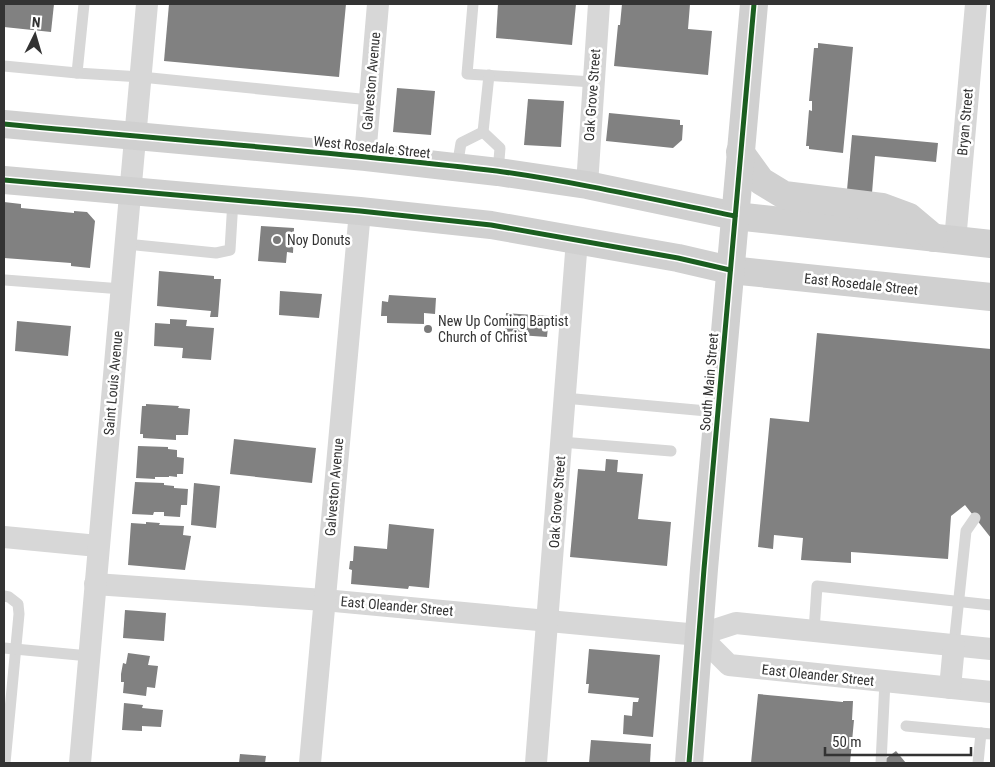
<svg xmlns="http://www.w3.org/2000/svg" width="995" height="767" font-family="'Roboto Condensed',sans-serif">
<rect width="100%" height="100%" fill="#fff"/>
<g fill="#818181">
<path d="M 4,4 L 54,4 L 51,32 L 4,27 Z"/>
<path d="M 169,4 L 346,4 L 339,77 L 164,61 Z"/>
<path d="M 498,4 L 576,4 L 572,45 L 496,38 Z"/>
<path d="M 622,4 L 690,4 L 688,29 L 712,31 L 708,75 L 614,66 L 618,25 L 620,25 Z"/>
<path d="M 818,43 L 853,47 L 843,153 L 809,149 L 809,146 L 806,146 L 809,110 L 812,111 L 812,101 L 809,101 L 814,48 L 818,48 Z"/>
<path d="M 397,88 L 435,91 L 431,135 L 393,132 Z"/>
<path d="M 528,99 L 564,101 L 561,147 L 524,145 Z"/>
<path d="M 609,113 L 680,120 L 680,125 L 683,125 L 682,140 L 673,148 L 606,141 Z"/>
<path d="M 852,135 L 938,143 L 936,162 L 875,156 L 872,193 L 847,190 Z"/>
<path d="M 4,202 L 21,204 L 21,208 L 74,213 L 74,211 L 87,212 L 95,221 L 90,268 L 71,266 L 71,263 L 4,258 Z"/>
<path d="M 261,226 L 294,228 L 293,253 L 287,252 L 286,263 L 258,261 Z"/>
<path d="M 159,271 L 214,276 L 214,279 L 221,279 L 218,317 L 210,317 L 211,311 L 157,306 Z"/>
<path d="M 280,291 L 322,294 L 319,318 L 279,315 Z"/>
<path d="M 389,295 L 436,298 L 435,314 L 424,313 L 424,324 L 387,323 L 387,316 L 381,316 L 382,301 L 388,302 Z"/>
<path d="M 506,313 L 549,316 L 547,337 L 505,334 Z"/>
<path d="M 170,319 L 187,320 L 186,326 L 214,328 L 211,360 L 182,358 L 183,348 L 154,346 L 155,323 L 170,324 Z"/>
<path d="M 17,321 L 71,326 L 68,356 L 15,351 Z"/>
<path d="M 817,333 L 991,349 L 991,538 L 965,505 L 951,516 L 948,559 L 851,552 L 851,563 L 801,560 L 803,538 L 774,535 L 773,549 L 758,547 L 770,418 L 809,422 Z"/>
<path d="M 146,404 L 179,406 L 178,408 L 190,409 L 188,435 L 176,435 L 176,440 L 143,438 L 143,434 L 140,434 L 142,406 L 146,406 Z"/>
<path d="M 234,439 L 316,448 L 312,483 L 230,474 Z"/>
<path d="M 138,446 L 168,447 L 168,449 L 177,450 L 177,457 L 184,458 L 183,474 L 177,474 L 177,477 L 169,476 L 169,477 L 155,477 L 155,479 L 136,478 Z"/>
<path d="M 606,459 L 618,460 L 617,472 L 643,474 L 638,519 L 671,522 L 667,566 L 570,557 L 578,469 L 605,471 Z"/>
<path d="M 135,482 L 164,483 L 164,485 L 174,486 L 174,488 L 188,489 L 187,505 L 181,505 L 180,517 L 164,516 L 164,512 L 154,512 L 153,515 L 132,514 Z"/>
<path d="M 194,483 L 220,486 L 216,528 L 191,525 Z"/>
<path d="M 146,522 L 160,523 L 159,525 L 184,526 L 183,535 L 191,536 L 185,570 L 128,565 L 131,523 L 146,524 Z"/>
<path d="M 389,524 L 434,529 L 429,588 L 409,586 L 408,589 L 351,584 L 352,570 L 349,569 L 350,561 L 353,561 L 354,546 L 387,549 Z"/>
<path d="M 125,610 L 166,613 L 164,641 L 123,638 Z"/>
<path d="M 589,649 L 660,655 L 653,737 L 623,734 L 624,715 L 632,716 L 633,702 L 638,702 L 639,698 L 588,693 L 589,684 L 586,684 Z"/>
<path d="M 128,653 L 150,656 L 148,665 L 158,666 L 155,688 L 147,687 L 146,696 L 123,693 L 124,682 L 121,682 L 121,674 L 123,663 L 126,664 Z"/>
<path d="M 758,694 L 843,702 L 843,701 L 853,701 L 852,720 L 854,720 L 850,763 L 751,763 Z"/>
<path d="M 124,703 L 143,705 L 142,708 L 163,710 L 161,727 L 142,726 L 142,731 L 122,730 Z"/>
<path d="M 591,740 L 651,744 L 650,763 L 589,763 Z"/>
<path d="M 896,751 L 906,763 L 880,763 Z"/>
<path d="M 240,754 L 266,756 L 265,763 L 239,763 Z"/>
</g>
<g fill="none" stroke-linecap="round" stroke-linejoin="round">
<g stroke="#d7d7d7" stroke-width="11">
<path d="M 84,4 L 77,73 L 141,77 L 370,100"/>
<path d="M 473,4 L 467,74 L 593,82"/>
<path d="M 4,66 L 77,73"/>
<path d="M 483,132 L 489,75"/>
<path d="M 457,167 L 461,143 L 483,132 L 500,148 L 498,172"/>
<path d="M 126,244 L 216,253 L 230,250 L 233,200"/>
<path d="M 5,280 L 122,289"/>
<path d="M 564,398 L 718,412"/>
<path d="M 561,442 L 671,451"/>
<path d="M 4,596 L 9,597 L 18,604 L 19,614 L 5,763"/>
<path d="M 814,631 L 817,586 L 991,605"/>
<path d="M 954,645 L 966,531 L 975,518"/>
<path d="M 4,648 L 89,656"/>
<path d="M 906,726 L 981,733"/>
<path d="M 881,763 L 885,681"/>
<path d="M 978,763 L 981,733 L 991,734"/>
</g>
<g stroke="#d7d7d7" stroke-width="22">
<path d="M 366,157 L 366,145 L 378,4"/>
<path d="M 587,185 L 599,4"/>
<path d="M 955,241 L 976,4"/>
<path d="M 4,537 L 98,546"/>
<path d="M 95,584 L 324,600 L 699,635 L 736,623 L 991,649"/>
<path d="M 699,635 L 729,665 L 991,692"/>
<path d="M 950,688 L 954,645"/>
<path d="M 80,763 C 101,510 125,257 147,4"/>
<path d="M 310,763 L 360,211"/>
<path d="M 536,763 L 577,240"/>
</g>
<g stroke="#d0d0d0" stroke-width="28">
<path d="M 4,124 L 366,157 L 498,172 L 587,185 L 735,216 L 991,244"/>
<path d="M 740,152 L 761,181 L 784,195 L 882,207 L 909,217 L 934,238"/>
<path d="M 4,180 L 360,211 L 491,225 L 678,258 L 730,270 L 991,297"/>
<path d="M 689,763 L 704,569 L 754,4"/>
</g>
<g stroke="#fff" stroke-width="8">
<g id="cycleway">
<path d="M 4,124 C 168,140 333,151 497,171 C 577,182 656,200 735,216"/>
<path d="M 4,180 L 360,211 L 491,225 L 678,258 L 730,270"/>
<path d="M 689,763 L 704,569 L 754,4"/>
</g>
</g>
<use href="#cycleway" stroke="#1b5e20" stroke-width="5"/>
</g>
<g fill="#7a7a7a" stroke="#fff" stroke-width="2">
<circle cx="277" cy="240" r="5"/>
<circle cx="428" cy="329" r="5"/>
</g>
<g text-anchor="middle" stroke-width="5" stroke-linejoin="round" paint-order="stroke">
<g font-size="14" fill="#333" stroke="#fff">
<text transform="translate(371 81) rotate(-85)" y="5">Galveston Avenue</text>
<text transform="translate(592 95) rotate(-86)" y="5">Oak Grove Street</text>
<text transform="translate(965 122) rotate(-85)" y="5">Bryan Street</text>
<text transform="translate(372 147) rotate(6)" y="5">West Rosedale Street</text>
<text transform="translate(861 284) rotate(6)" y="5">East Rosedale Street</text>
<text transform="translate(709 382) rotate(-85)" y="5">South Main Street</text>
<text transform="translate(113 383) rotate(-85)" y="5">Saint Louis Avenue</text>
<text transform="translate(334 487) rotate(-85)" y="5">Galveston Avenue</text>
<text transform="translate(557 502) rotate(-86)" y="5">Oak Grove Street</text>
<text transform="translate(397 606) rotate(5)" y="5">East Oleander Street</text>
<text transform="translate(818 675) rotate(6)" y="5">East Oleander Street</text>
</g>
<g font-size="14" fill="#333" stroke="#fff" text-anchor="start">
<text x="287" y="245">Noy Donuts</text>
<text x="438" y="326">New Up Coming Baptist<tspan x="438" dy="16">Church of Christ</tspan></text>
</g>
</g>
<rect width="995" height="767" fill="none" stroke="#333333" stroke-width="10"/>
<g transform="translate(35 35) rotate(5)" stroke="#ffffff" stroke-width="4" paint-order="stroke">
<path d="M0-4L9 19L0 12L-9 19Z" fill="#333333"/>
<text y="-8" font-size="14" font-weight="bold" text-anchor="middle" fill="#333333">N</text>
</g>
<path d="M825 747v8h146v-8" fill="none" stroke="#333333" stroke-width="2.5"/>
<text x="832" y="747" font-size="15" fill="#333333" stroke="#ffffff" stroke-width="4" paint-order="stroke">50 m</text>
</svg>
